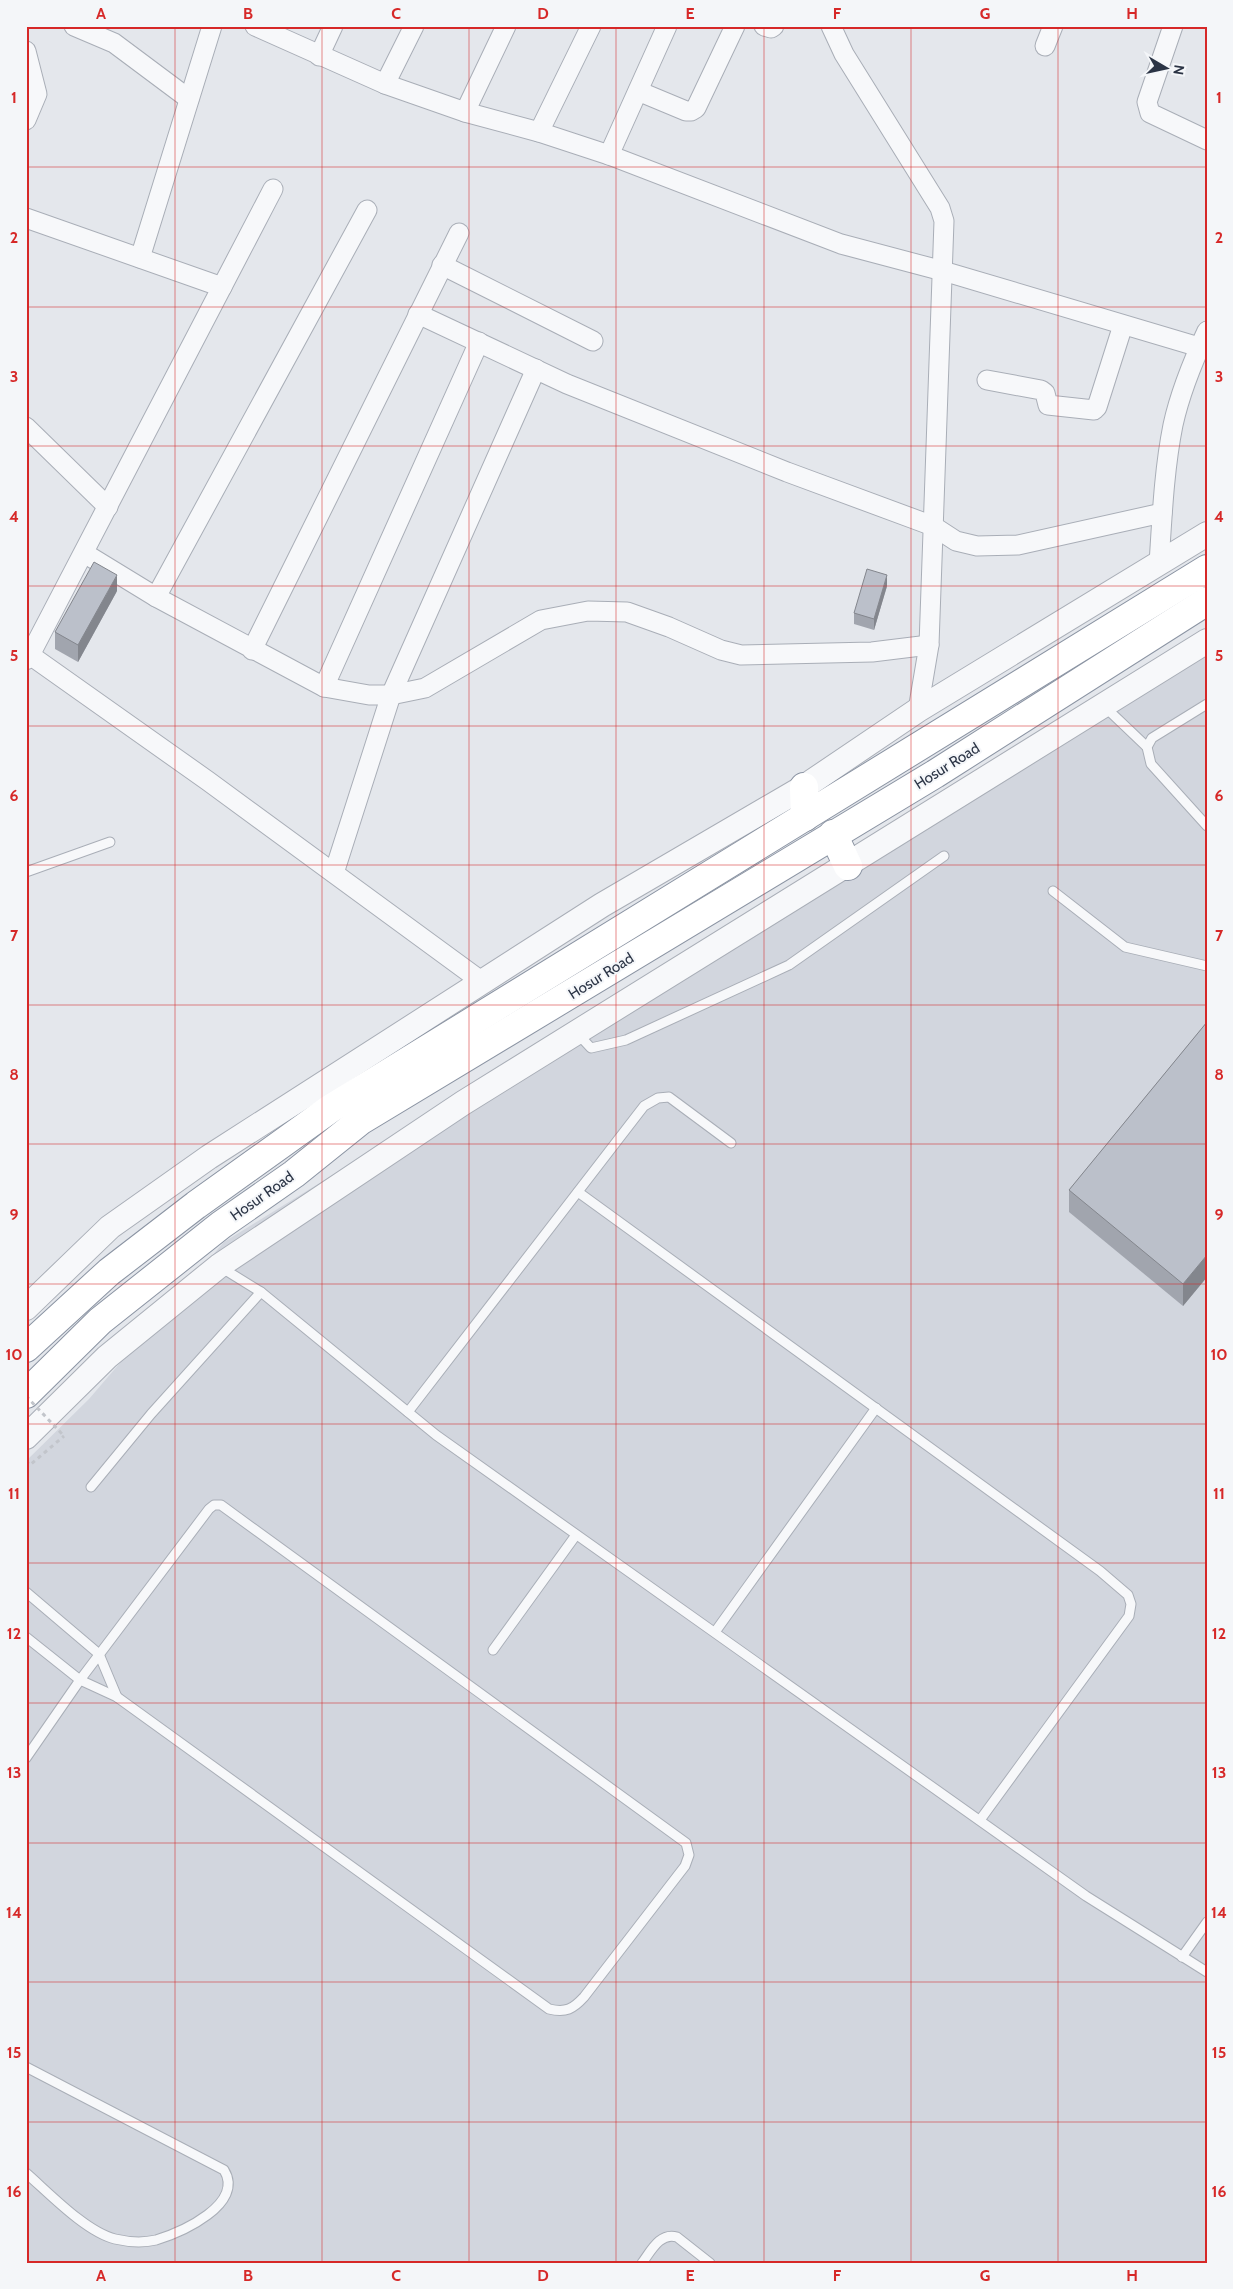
<svg xmlns="http://www.w3.org/2000/svg" width="1233" height="2289" font-family="Cabin,sans-serif">
<rect width="100%" height="100%" fill="#e4e7ec"/>
<path fill="#d2d6de" d="M 1207,635 L 1207,2263 L 26,2263 L 26,1461 L 89,1399 L 224,1242 Z"/>
<g fill="none" stroke-linecap="round" stroke-linejoin="round">
<g stroke="#a9aeb7" stroke-width="11">
<g id="service">
<path d="M 1207,704 L 1152,738 L 1147,747 L 1151,764 L 1207,826"/>
<path d="M 1104,706 L 1147,747"/>
<path d="M 26,872 L 110,842"/>
<path d="M 1053,891 L 1125,947 L 1207,966"/>
<path d="M 577,1033 L 591,1048 L 626,1040 L 789,965 L 944,856"/>
<path d="M 578,1192 L 1100,1571 L 1128,1595 L 1131,1604 L 1129,1616 L 980,1820"/>
<path d="M 222,1268 L 261,1292 L 436,1435 L 1086,1896 L 1207,1972"/>
<path d="M 408,1412 L 644,1106 L 658,1098 L 669,1097 L 731,1143"/>
<path d="M 91,1487 L 151,1414 L 261,1292"/>
<path d="M 26,1592 L 99,1654 L 117,1697"/>
<path d="M 715,1632 L 876,1408"/>
<path d="M 26,1637 L 80,1680 L 117,1697 L 549,2009 C 566,2013 573,2009 584,1997 L 685,1866 L 689,1855 L 686,1843 L 221,1505 L 214,1505 L 209,1509 L 80,1680 L 26,1758"/>
<path d="M 493,1650 L 576,1535"/>
<path d="M 1182,1957 L 1207,1922"/>
<path d="M 26,2067 L 224,2170 C 245,2204 182,2232 156,2240 C 143,2243 128,2242 115,2239 C 86,2232 49,2193 26,2173"/>
<path d="M 642,2263 C 651,2251 660,2232 677,2237 L 710,2263"/>
</g>
</g>
<g stroke="#a9aeb7" stroke-width="21">
<g id="minor">
<path d="M 74,26 L 114,43 L 189,99"/>
<path d="M 255,26 L 385,84 L 465,112 L 539,132 L 609,155 L 841,244 L 943,271 L 1199,347"/>
<path d="M 764,26 L 771,28 L 774,26"/>
<path d="M 831,26 L 844,54 L 940,208 L 944,221 L 929,645 L 918,710"/>
<path d="M 1173,26 L 1147,102 L 1150,113 L 1207,140"/>
<path d="M 1045,46 L 1053,26"/>
<path d="M 26,51 L 37,94 L 26,120"/>
<path d="M 319,56 L 333,26"/>
<path d="M 385,84 L 414,26"/>
<path d="M 638,91 L 686,111 L 691,111 L 696,108 L 735,26"/>
<path d="M 465,112 L 506,26"/>
<path d="M 539,132 L 591,26"/>
<path d="M 609,155 L 667,26"/>
<path d="M 26,218 L 222,287"/>
<path d="M 140,258 L 212,26"/>
<path d="M 442,265 L 593,341"/>
<path d="M 418,314 L 567,384 L 787,472 L 933,526 L 956,541 L 977,546 L 1018,545 L 1162,513"/>
<path d="M 987,380 L 1041,390 L 1045,393 L 1048,405 L 1094,410 L 1097,407 L 1123,325"/>
<path d="M 26,427 L 108,507"/>
<path d="M 84,553 L 156,597 L 324,687 L 369,695 L 391,695 L 425,688 L 541,620 L 588,611 L 627,612 L 669,627 L 721,650 L 741,655 L 872,652 L 929,645"/>
<path d="M 1159,564 C 1162,518 1164,470 1173,425 C 1180,393 1193,361 1207,331"/>
<path d="M 156,597 L 367,210"/>
<path d="M 252,650 L 459,233"/>
<path d="M 30,655 L 273,189"/>
<path d="M 26,660 L 30,655 L 208,781 L 481,981"/>
<path d="M 324,687 L 479,342"/>
<path d="M 334,873 L 391,695 L 536,369"/>
</g>
</g>
<g stroke="#a9aeb7" stroke-width="26">
<g id="tertiary">
<path d="M 26,1308 L 110,1227 L 209,1157 L 602,905 L 804,787 L 918,710 L 1207,534"/>
<path d="M 26,1437 L 107,1357 L 219,1266 L 463,1103 L 1207,641"/>
</g>
</g>
<g stroke="#8b94a3" stroke-width="30">
<g id="trunk">
<path d="M 804,787 L 805,817"/>
<path d="M 833,834 L 848,866"/>
<path d="M 26,1348 L 109,1272 L 196,1205 L 330,1109 L 1207,569"/>
<path d="M 26,1394 L 100,1321 L 221,1225 L 294,1174 L 360,1121 L 935,774 L 1207,601"/>
</g>
</g>
<path stroke="#c2c5cb" stroke-width="3" stroke-dasharray="4 4" stroke-linecap="butt" d="M 26,1461 L 30,1465 L 64,1436"/>
<use href="#service" stroke="#f7f8fa" stroke-width="9"/>
<use href="#minor" stroke="#f7f8fa" stroke-width="19"/>
<use href="#tertiary" stroke="#f7f8fa" stroke-width="24"/>
<use href="#trunk" stroke="#fff" stroke-width="28"/>
<path stroke="#c2c5cb" stroke-width="3" stroke-dasharray="4 4" stroke-linecap="butt" d="M 26,1396 L 64,1436"/>
</g>
<g fill="#a1a5ae">
<path d="M 887,586 L 874,630 L 854,624 L 854,613 Z"/>
<path d="M 117,591 L 78,662 L 55,649 L 55,632 Z"/>
<path d="M 1207,1022 L 1207,1277 L 1183,1306 L 1069,1212 L 1069,1190 Z"/>
</g>
<g fill="#83868d">
<path d="M 117,575 L 117,591 L 78,662 L 78,645 Z"/>
<path d="M 887,575 L 887,586 L 874,630 L 874,619 Z"/>
<path d="M 1207,1255 L 1207,1277 L 1183,1306 L 1183,1284 Z"/>
</g>
<g fill="#bbc0ca" stroke="#83868d">
<path d="M 94,562 L 117,575 L 78,645 L 55,632 Z"/>
<path d="M 867,569 L 887,575 L 874,619 L 854,613 Z"/>
<path d="M 1207,1022 L 1207,1255 L 1183,1284 L 1069,1190 Z"/>
</g>
<path fill="none" stroke="#d62828" stroke-width="1" stroke-opacity="0.55" d="M 175,26 L 175,2263M 322,26 L 322,2263M 469,26 L 469,2263M 616,26 L 616,2263M 764,26 L 764,2263M 911,26 L 911,2263M 1058,26 L 1058,2263M 26,167 L 1207,167M 26,307 L 1207,307M 26,446 L 1207,446M 26,586 L 1207,586M 26,726 L 1207,726M 26,865 L 1207,865M 26,1005 L 1207,1005M 26,1144 L 1207,1144M 26,1284 L 1207,1284M 26,1424 L 1207,1424M 26,1563 L 1207,1563M 26,1703 L 1207,1703M 26,1843 L 1207,1843M 26,1982 L 1207,1982M 26,2122 L 1207,2122"/>
<g text-anchor="middle" stroke-width="4" stroke-linejoin="round" paint-order="stroke">
<g font-size="15" fill="#2b3445" stroke="#f4f6f9">
<text transform="translate(947 766) rotate(-32)" y="5">Hosur Road</text>
<text transform="translate(601 976) rotate(-32)" y="5">Hosur Road</text>
<text transform="translate(262 1196) rotate(-35)" y="5">Hosur Road</text>
</g>
</g>
<rect width="1233" height="2289" fill="none" stroke="#f4f6f9" stroke-width="55"/>
<g transform="translate(1166 68) rotate(99)" stroke="#f4f6f9" stroke-width="4" paint-order="stroke">
<path d="M0-4L9 19L0 12L-9 19Z" fill="#2b3445"/>
<text y="-8" font-size="14" font-weight="bold" text-anchor="middle" fill="#2b3445">N</text>
</g>
<rect x="28" y="28" width="1178" height="2234" fill="none" stroke="#d62828" stroke-width="2"/>
<g font-size="16" text-anchor="middle" font-weight="bold" fill="#d62828">
<text x="101" y="19">A</text>
<text x="248" y="19">B</text>
<text x="396" y="19">C</text>
<text x="543" y="19">D</text>
<text x="690" y="19">E</text>
<text x="837" y="19">F</text>
<text x="985" y="19">G</text>
<text x="1132" y="19">H</text>
<text x="14" y="103">1</text>
<text x="1219" y="103">1</text>
<text x="14" y="243">2</text>
<text x="1219" y="243">2</text>
<text x="14" y="382">3</text>
<text x="1219" y="382">3</text>
<text x="14" y="522">4</text>
<text x="1219" y="522">4</text>
<text x="14" y="661">5</text>
<text x="1219" y="661">5</text>
<text x="14" y="801">6</text>
<text x="1219" y="801">6</text>
<text x="14" y="941">7</text>
<text x="1219" y="941">7</text>
<text x="14" y="1080">8</text>
<text x="1219" y="1080">8</text>
<text x="14" y="1220">9</text>
<text x="1219" y="1220">9</text>
<text x="14" y="1360">10</text>
<text x="1219" y="1360">10</text>
<text x="14" y="1499">11</text>
<text x="1219" y="1499">11</text>
<text x="14" y="1639">12</text>
<text x="1219" y="1639">12</text>
<text x="14" y="1778">13</text>
<text x="1219" y="1778">13</text>
<text x="14" y="1918">14</text>
<text x="1219" y="1918">14</text>
<text x="14" y="2058">15</text>
<text x="1219" y="2058">15</text>
<text x="14" y="2197">16</text>
<text x="1219" y="2197">16</text>
<text x="101" y="2281">A</text>
<text x="248" y="2281">B</text>
<text x="396" y="2281">C</text>
<text x="543" y="2281">D</text>
<text x="690" y="2281">E</text>
<text x="837" y="2281">F</text>
<text x="985" y="2281">G</text>
<text x="1132" y="2281">H</text>
</g>
</svg>
